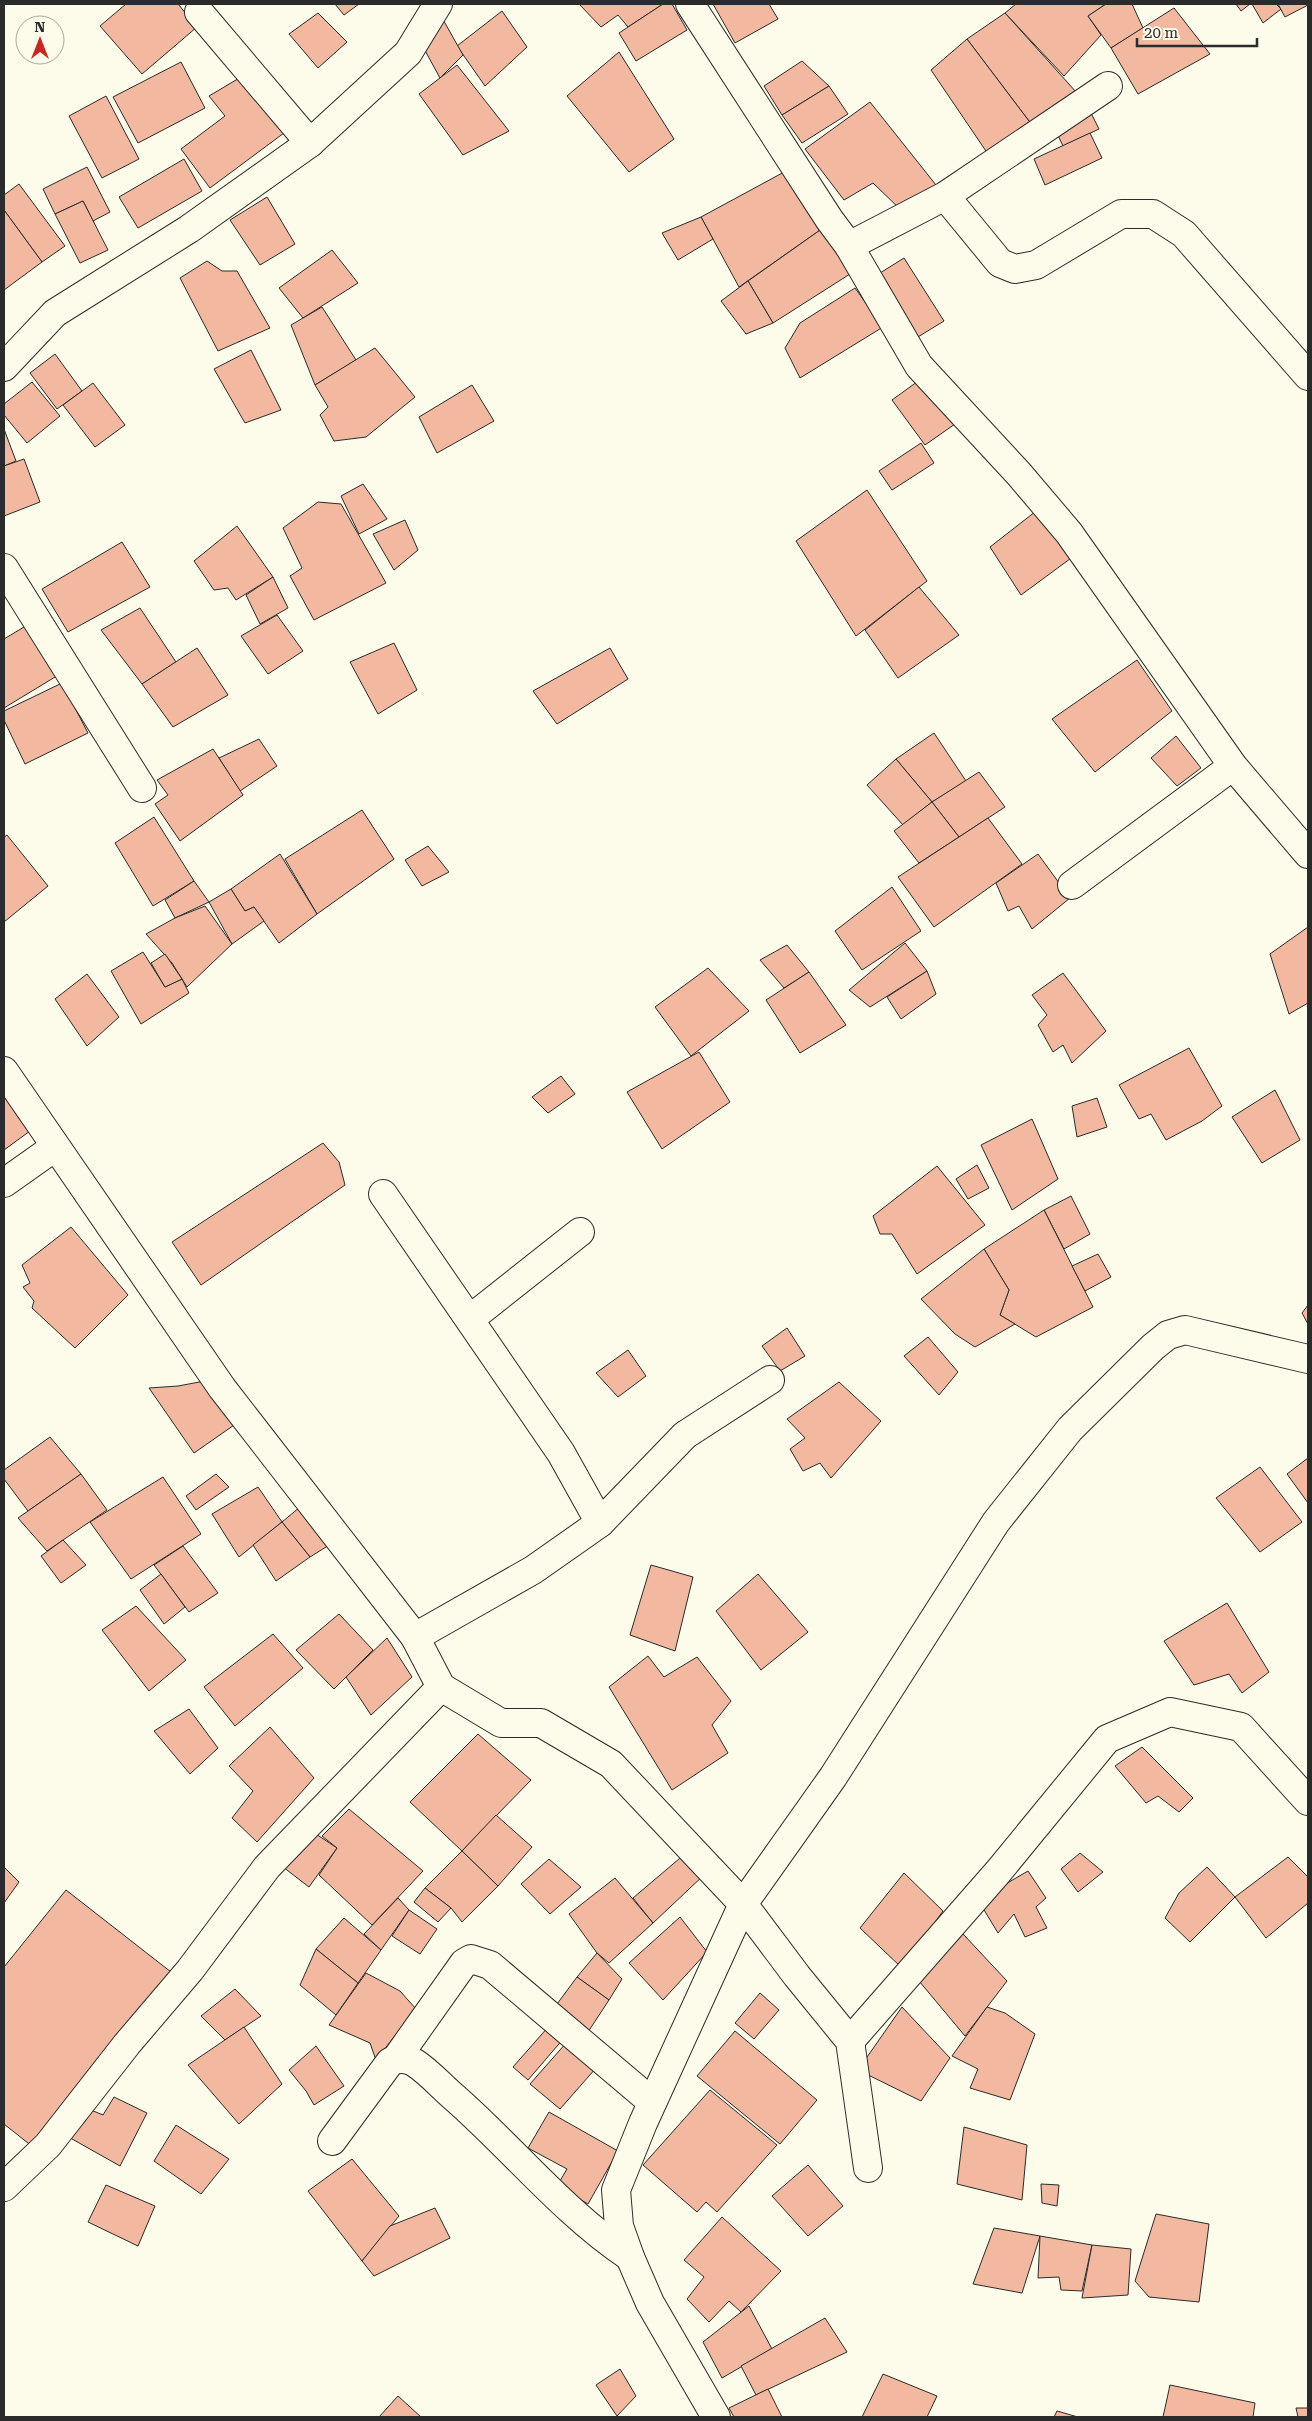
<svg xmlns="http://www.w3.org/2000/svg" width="1312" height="2421" font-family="'Roboto Serif',serif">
<rect width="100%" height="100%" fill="#fdfbea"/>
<g fill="#f2b8a0" stroke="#2b2b2b">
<path d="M 126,4 L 178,4 L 197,27 L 142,74 L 100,26 Z"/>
<path d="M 335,4 L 359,4 L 344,15 Z"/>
<path d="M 579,4 L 663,4 L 628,27 L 618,15 L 601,27 Z"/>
<path d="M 663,4 L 672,4 L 687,30 L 636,61 L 619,33 Z"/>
<path d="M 713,4 L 769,4 L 778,19 L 735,43 Z"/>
<path d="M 1016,4 L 1106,4 L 1088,16 L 1101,35 L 1064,76 L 1005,13 Z"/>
<path d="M 1106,4 L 1132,4 L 1143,28 L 1111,48 L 1088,16 Z"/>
<path d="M 1236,4 L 1250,4 L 1241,11 Z"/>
<path d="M 1252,4 L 1276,4 L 1281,9 L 1263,23 Z"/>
<path d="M 1278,4 L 1308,4 L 1308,5 L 1285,17 Z"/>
<path d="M 1174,8 L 1210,54 L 1138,94 L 1111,48 Z"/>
<path d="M 502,11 L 527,47 L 485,86 L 457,46 Z"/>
<path d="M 318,13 L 347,42 L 318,68 L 289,34 Z"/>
<path d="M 1005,13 L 1077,93 L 1032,125 L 967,39 Z"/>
<path d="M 441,16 L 463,55 L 440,78 L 422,45 Z"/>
<path d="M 967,39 L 1032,125 L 990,157 L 931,70 Z"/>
<path d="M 619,52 L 674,139 L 629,172 L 567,96 Z"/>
<path d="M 802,61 L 829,86 L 782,115 L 764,86 Z"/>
<path d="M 181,62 L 205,108 L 138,143 L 113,97 Z"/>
<path d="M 457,65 L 509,131 L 463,155 L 419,94 Z"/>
<path d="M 241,77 L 284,133 L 210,188 L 181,149 L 225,116 L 209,96 Z"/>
<path d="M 829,86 L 848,114 L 802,143 L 782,115 Z"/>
<path d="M 106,96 L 139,159 L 102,178 L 69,116 Z"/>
<path d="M 870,102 L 936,185 L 902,211 L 873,183 L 844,200 L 805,149 Z"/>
<path d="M 1091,113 L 1099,129 L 1063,146 L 1055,129 Z"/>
<path d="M 1090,133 L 1102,158 L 1045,185 L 1034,159 Z"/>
<path d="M 184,159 L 202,191 L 138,228 L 119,197 Z"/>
<path d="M 87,167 L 110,212 L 93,221 L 83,201 L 55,214 L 43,189 Z"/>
<path d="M 786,171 L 823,228 L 739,287 L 701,217 Z"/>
<path d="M 19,184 L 65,246 L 42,262 L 4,210 L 4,195 Z"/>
<path d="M 267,197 L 295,244 L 260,265 L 230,220 Z"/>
<path d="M 83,201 L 108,250 L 80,263 L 55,214 Z"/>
<path d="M 4,210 L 42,262 L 4,290 Z"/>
<path d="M 701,217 L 713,239 L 678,260 L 662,233 Z"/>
<path d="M 823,228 L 850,274 L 773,323 L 748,281 Z"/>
<path d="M 332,250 L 358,283 L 303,318 L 279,288 Z"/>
<path d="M 904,258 L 944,321 L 913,340 L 872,278 Z"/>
<path d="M 207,261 L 222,271 L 237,271 L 270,328 L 218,351 L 180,278 Z"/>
<path d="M 748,281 L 773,323 L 746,334 L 721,301 Z"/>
<path d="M 855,288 L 883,327 L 800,378 L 785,348 L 800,323 Z"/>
<path d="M 322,307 L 356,360 L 315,385 L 291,325 Z"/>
<path d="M 375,348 L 415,397 L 366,437 L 334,441 L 320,415 L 328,407 L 315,385 Z"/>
<path d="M 251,350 L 281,410 L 245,423 L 214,369 Z"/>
<path d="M 55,354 L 82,391 L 57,409 L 30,373 Z"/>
<path d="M 921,379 L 955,424 L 925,445 L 892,400 Z"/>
<path d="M 32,382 L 60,416 L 27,443 L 4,415 L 4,404 Z"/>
<path d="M 93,383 L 125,425 L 95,447 L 63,405 Z"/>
<path d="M 472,385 L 494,421 L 437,453 L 419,417 Z"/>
<path d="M 4,429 L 16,461 L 4,466 Z"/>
<path d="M 921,443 L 934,463 L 892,490 L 879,471 Z"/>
<path d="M 24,459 L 40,502 L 4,516 L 4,466 Z"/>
<path d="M 363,484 L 387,519 L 359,534 L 341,496 Z"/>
<path d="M 867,490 L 927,581 L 856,636 L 796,541 Z"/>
<path d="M 318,502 L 341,504 L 386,583 L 314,620 L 290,576 L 302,568 L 283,528 Z"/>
<path d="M 1040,508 L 1078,553 L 1021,595 L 990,547 Z"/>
<path d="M 405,520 L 418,550 L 394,570 L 373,534 Z"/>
<path d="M 237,526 L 273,577 L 236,600 L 228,588 L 214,590 L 194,561 Z"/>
<path d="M 122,542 L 150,587 L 68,632 L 42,589 Z"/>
<path d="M 273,577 L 288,608 L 260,624 L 246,595 Z"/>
<path d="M 919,587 L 959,635 L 898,678 L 865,630 Z"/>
<path d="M 140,608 L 176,662 L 142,684 L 101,630 Z"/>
<path d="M 277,615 L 303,651 L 268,674 L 241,636 Z"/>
<path d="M 29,624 L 60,674 L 4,708 L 4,639 Z"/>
<path d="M 394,643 L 417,690 L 378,714 L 350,662 Z"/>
<path d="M 197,648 L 228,695 L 173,727 L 142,684 Z"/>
<path d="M 610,648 L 628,679 L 557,724 L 533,691 Z"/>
<path d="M 1137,660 L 1172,711 L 1095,772 L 1052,719 Z"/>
<path d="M 62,683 L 88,733 L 25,764 L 4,720 L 4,711 Z"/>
<path d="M 934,733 L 966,781 L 932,802 L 896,759 Z"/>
<path d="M 1176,736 L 1201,768 L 1177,786 L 1151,758 Z"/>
<path d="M 259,739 L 277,766 L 240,791 L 219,758 Z"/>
<path d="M 213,749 L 243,795 L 180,841 L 155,804 L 168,795 L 157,780 Z"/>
<path d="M 896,759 L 932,802 L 903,825 L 867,785 Z"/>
<path d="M 979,772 L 1005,807 L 959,837 L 932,802 Z"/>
<path d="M 932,802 L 959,837 L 919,863 L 894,831 Z"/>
<path d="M 362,810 L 394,859 L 317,914 L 285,859 Z"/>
<path d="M 154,817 L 194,881 L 153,906 L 115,843 Z"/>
<path d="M 988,818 L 1022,864 L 934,927 L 898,877 Z"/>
<path d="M 7,835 L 48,886 L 4,922 L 4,837 Z"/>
<path d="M 428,846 L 449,872 L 422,886 L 405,860 Z"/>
<path d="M 280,854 L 317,914 L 279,943 L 254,907 L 245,911 L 231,889 Z"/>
<path d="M 1038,854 L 1070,898 L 1032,929 L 1019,906 L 1008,911 L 996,883 Z"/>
<path d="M 194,881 L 209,902 L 175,918 L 165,900 Z"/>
<path d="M 892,887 L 921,931 L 862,970 L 835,931 Z"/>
<path d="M 231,889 L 245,911 L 254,907 L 264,921 L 232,944 L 209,902 Z"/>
<path d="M 205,906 L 232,944 L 187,987 L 172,963 L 146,934 L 175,918 Z"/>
<path d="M 1308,927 L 1308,1003 L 1289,1014 L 1270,954 Z"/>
<path d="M 905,943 L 927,971 L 870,1007 L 849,990 Z"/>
<path d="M 787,945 L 809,972 L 784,988 L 760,960 Z"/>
<path d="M 143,952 L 165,987 L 182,979 L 189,993 L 141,1024 L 111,971 Z"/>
<path d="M 165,954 L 182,979 L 165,987 L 151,963 Z"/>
<path d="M 708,968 L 749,1011 L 691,1056 L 655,1007 Z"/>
<path d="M 927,971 L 936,994 L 901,1019 L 887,997 Z"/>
<path d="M 809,972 L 846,1025 L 800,1053 L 766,1000 Z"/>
<path d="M 1063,973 L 1106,1031 L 1072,1063 L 1063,1045 L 1053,1052 L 1038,1025 L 1047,1015 L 1032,995 Z"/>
<path d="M 87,974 L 119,1017 L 87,1046 L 55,999 Z"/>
<path d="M 1189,1048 L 1222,1106 L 1202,1121 L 1166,1140 L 1151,1114 L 1139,1119 L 1119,1085 Z"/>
<path d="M 699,1052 L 730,1102 L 662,1149 L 627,1092 Z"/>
<path d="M 561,1076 L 575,1094 L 548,1113 L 532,1097 Z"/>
<path d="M 1275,1090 L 1300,1140 L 1262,1163 L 1232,1117 Z"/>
<path d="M 4,1094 L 30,1131 L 4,1150 Z"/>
<path d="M 1097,1098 L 1107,1127 L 1077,1137 L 1072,1106 Z"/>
<path d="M 1032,1119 L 1058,1179 L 1012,1210 L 981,1145 Z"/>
<path d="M 323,1143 L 339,1162 L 345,1185 L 201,1285 L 172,1242 Z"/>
<path d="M 977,1165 L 989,1188 L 968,1199 L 956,1179 Z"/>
<path d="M 937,1166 L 985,1225 L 917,1274 L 892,1234 L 880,1234 L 873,1216 Z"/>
<path d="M 1071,1196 L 1090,1234 L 1064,1249 L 1044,1210 Z"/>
<path d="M 1044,1210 L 1093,1307 L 1036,1337 L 1000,1315 L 1009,1290 L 984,1249 Z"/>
<path d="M 71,1227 L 128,1295 L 75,1348 L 32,1308 L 34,1301 L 23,1287 L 30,1283 L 22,1265 Z"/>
<path d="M 984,1249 L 1009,1290 L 1000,1315 L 1015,1324 L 975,1347 L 955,1334 L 921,1299 Z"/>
<path d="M 1098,1254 L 1111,1277 L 1085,1291 L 1072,1266 Z"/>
<path d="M 1308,1305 L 1308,1324 L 1302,1313 Z"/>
<path d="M 787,1328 L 805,1356 L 780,1371 L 762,1346 Z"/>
<path d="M 928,1337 L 958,1372 L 939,1395 L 904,1356 Z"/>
<path d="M 628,1350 L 646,1376 L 618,1397 L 596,1373 Z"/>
<path d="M 210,1380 L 237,1423 L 194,1453 L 149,1388 L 178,1386 Z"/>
<path d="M 839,1382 L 881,1421 L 831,1478 L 820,1463 L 803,1471 L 790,1449 L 805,1438 L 787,1419 Z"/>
<path d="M 50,1437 L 81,1474 L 28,1511 L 4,1479 L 4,1470 Z"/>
<path d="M 1308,1458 L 1308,1503 L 1287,1474 Z"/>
<path d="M 1260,1467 L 1302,1522 L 1260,1552 L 1216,1498 Z"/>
<path d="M 81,1474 L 107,1510 L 47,1551 L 18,1518 Z"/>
<path d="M 216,1474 L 229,1487 L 196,1510 L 186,1496 Z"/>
<path d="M 163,1477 L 201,1534 L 131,1579 L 90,1522 Z"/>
<path d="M 258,1487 L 282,1522 L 239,1557 L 212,1514 Z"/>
<path d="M 306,1502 L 334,1542 L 310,1557 L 282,1522 Z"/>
<path d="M 282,1522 L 310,1557 L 276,1581 L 253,1545 Z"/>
<path d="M 63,1540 L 86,1565 L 61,1583 L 41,1556 Z"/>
<path d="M 183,1546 L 218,1593 L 189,1612 L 154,1565 Z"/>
<path d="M 651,1565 L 693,1577 L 675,1651 L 630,1635 Z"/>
<path d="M 161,1574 L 185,1607 L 164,1624 L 140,1590 Z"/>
<path d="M 758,1574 L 808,1632 L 761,1670 L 716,1611 Z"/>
<path d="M 1227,1603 L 1269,1672 L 1242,1693 L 1229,1674 L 1194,1685 L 1164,1641 Z"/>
<path d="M 136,1606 L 186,1660 L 149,1691 L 102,1630 Z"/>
<path d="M 339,1614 L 373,1650 L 334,1689 L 296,1650 Z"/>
<path d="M 273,1634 L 303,1668 L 235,1726 L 204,1687 Z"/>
<path d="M 387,1638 L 412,1677 L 371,1715 L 346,1677 Z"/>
<path d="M 648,1656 L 664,1677 L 697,1657 L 731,1701 L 712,1725 L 728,1753 L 672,1790 L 609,1687 Z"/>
<path d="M 189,1709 L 218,1748 L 190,1774 L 154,1731 Z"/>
<path d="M 270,1727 L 314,1778 L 257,1842 L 232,1818 L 253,1791 L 229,1766 Z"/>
<path d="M 478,1734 L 531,1780 L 462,1851 L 410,1802 Z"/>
<path d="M 1142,1747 L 1193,1798 L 1179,1812 L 1158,1796 L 1146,1803 L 1115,1766 Z"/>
<path d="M 349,1809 L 423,1871 L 372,1925 L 319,1875 L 337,1848 L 322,1836 Z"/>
<path d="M 496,1815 L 532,1847 L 498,1886 L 462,1851 Z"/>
<path d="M 313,1832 L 337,1848 L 309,1887 L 283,1867 Z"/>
<path d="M 462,1851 L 498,1886 L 462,1922 L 451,1908 L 425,1888 Z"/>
<path d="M 686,1853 L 705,1874 L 653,1923 L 633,1898 Z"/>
<path d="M 1080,1853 L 1103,1872 L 1078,1892 L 1061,1869 Z"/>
<path d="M 1288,1857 L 1308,1877 L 1308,1903 L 1266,1938 L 1235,1897 Z"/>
<path d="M 549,1859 L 581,1887 L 550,1914 L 521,1884 Z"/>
<path d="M 4,1867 L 19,1882 L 4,1903 Z"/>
<path d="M 1207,1867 L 1235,1897 L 1190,1942 L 1165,1918 L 1179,1893 Z"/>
<path d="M 1028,1871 L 1046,1898 L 1036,1907 L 1047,1928 L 1025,1937 L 1014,1914 L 998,1933 L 978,1900 Z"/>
<path d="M 904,1873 L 943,1911 L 902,1968 L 860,1928 Z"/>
<path d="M 615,1878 L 653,1923 L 609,1963 L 597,1953 L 569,1914 Z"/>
<path d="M 425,1888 L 451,1908 L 438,1922 L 414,1902 Z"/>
<path d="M 66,1890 L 171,1972 L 33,2147 L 4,2124 L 4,1967 Z"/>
<path d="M 398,1898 L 409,1910 L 381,1950 L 364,1934 Z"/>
<path d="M 409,1910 L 437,1929 L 420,1954 L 392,1936 Z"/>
<path d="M 680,1917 L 707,1952 L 663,2000 L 629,1963 Z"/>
<path d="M 344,1918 L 381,1950 L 358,1983 L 316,1949 Z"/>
<path d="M 963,1934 L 1007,1981 L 965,2036 L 919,1981 Z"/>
<path d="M 316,1949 L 358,1983 L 336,2015 L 300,1985 Z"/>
<path d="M 597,1953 L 622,1979 L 609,2000 L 577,1977 Z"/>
<path d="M 366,1973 L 400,1991 L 416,2009 L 376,2060 L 370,2043 L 329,2025 Z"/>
<path d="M 577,1977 L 609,2000 L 588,2032 L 557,2004 Z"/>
<path d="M 235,1989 L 261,2016 L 225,2040 L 201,2016 Z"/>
<path d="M 760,1993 L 779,2010 L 754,2039 L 735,2023 Z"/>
<path d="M 902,2007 L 950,2058 L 921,2101 L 858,2070 Z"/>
<path d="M 987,2007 L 1005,2013 L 1035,2034 L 1010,2100 L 970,2088 L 978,2069 L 952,2056 Z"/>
<path d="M 549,2026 L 564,2038 L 528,2080 L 513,2067 Z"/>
<path d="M 244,2027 L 282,2084 L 239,2124 L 188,2065 Z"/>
<path d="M 735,2031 L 817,2100 L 780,2144 L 697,2076 Z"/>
<path d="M 567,2042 L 596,2068 L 560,2109 L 530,2084 Z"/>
<path d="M 316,2046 L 344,2086 L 314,2105 L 306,2091 L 289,2070 Z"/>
<path d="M 710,2090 L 777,2145 L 717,2212 L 706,2202 L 697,2212 L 643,2165 Z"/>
<path d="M 114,2097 L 147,2113 L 120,2166 L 65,2135 L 86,2108 L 103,2115 Z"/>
<path d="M 549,2112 L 618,2151 L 588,2204 L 557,2186 L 567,2169 L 528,2148 Z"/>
<path d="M 176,2125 L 229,2159 L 201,2194 L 154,2161 Z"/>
<path d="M 964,2127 L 1027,2145 L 1022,2200 L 957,2184 Z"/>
<path d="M 352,2159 L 399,2216 L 362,2261 L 308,2191 Z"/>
<path d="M 808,2165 L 843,2206 L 808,2236 L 772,2196 Z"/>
<path d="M 1041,2184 L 1059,2185 L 1057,2206 L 1042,2203 Z"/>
<path d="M 106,2185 L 155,2206 L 138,2246 L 88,2222 Z"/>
<path d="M 435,2208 L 450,2238 L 374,2276 L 362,2261 L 390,2226 Z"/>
<path d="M 1156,2214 L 1209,2224 L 1199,2302 L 1149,2297 L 1135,2281 Z"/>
<path d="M 722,2217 L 781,2271 L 741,2312 L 729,2301 L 709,2322 L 687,2299 L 704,2277 L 684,2260 Z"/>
<path d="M 994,2228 L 1040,2236 L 1022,2293 L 973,2284 Z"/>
<path d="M 1040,2236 L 1092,2245 L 1082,2291 L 1061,2290 L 1059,2277 L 1038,2278 Z"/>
<path d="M 1092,2245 L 1131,2249 L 1128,2295 L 1082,2298 Z"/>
<path d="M 749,2306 L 772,2349 L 722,2378 L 703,2342 Z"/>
<path d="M 825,2318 L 847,2352 L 756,2395 L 741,2366 Z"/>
<path d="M 620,2369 L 636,2396 L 617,2416 L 596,2385 Z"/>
<path d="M 883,2374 L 937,2396 L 927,2417 L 862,2417 Z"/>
<path d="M 1170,2385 L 1255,2403 L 1253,2417 L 1163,2417 Z"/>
<path d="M 768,2389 L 782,2417 L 734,2417 L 729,2408 Z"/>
<path d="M 398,2396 L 421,2417 L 379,2417 Z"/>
<path d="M 1296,2408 L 1308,2408 L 1308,2417 L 1298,2417 Z"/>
<path d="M 1057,2411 L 1078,2417 L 1054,2417 Z"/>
</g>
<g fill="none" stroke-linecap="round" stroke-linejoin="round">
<g stroke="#2b2b2b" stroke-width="30">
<g id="street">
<path d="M 690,4 L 829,219 L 849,246 L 919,366 L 1019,474 L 1069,533 L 1233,766 L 1308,854"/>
<path d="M 199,12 L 310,143"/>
<path d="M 945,196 L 1000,263 L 1015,269 L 1036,265 L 1121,214 L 1153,214 L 1184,234 L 1308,376"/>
<path d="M 849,246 L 945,196 L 1108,86"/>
<path d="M 4,367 L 55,313 L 189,229 L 310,143 L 408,53 L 438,4"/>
<path d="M 4,568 L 142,788"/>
<path d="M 1072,885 L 1233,766"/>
<path d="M 4,1071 L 222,1388 L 415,1637 L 441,1687 L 501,1723 L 541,1723 L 611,1764 L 743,1904 L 643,2123 L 616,2190 L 619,2226 L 630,2257 L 650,2303 L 716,2417"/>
<path d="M 4,1183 L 55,1147"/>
<path d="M 383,1194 L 561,1453 L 600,1523"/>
<path d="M 470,1319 L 580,1232"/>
<path d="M 415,1637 L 533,1570 L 600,1523 L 685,1435 L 770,1380"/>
<path d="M 850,2041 L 998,1872 L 1107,1739 L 1170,1712 L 1241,1727 L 1308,1801"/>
<path d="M 396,2059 L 464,1963 L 471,1959 L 490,1965 L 652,2102"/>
<path d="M 332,2141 L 390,2062 C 398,2058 407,2058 415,2063 C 429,2072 442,2087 455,2098 C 514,2150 564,2213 630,2257"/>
<path d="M 868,2168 L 850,2041 L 797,1976 L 743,1904 L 833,1777 L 996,1522 L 1070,1429 L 1153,1347 L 1168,1335 L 1185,1330 L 1308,1359"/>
<path d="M 4,2187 L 48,2145 L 127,2044 L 190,1970 L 267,1867 L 441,1687"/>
</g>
</g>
<use href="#street" stroke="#fdfbea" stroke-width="28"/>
</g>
<rect width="1312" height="2421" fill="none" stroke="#2b2b2b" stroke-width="10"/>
<g transform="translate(40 40)"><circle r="24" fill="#fdfbea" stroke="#a9a89e"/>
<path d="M0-4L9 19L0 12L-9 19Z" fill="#c62828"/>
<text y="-8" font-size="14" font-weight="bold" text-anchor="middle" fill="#2b2b2b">N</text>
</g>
<path d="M1137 38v8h120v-8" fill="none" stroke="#2b2b2b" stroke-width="2.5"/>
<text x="1144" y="38" font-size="15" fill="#2b2b2b" stroke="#fdfbea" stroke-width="4" paint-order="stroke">20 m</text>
</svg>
